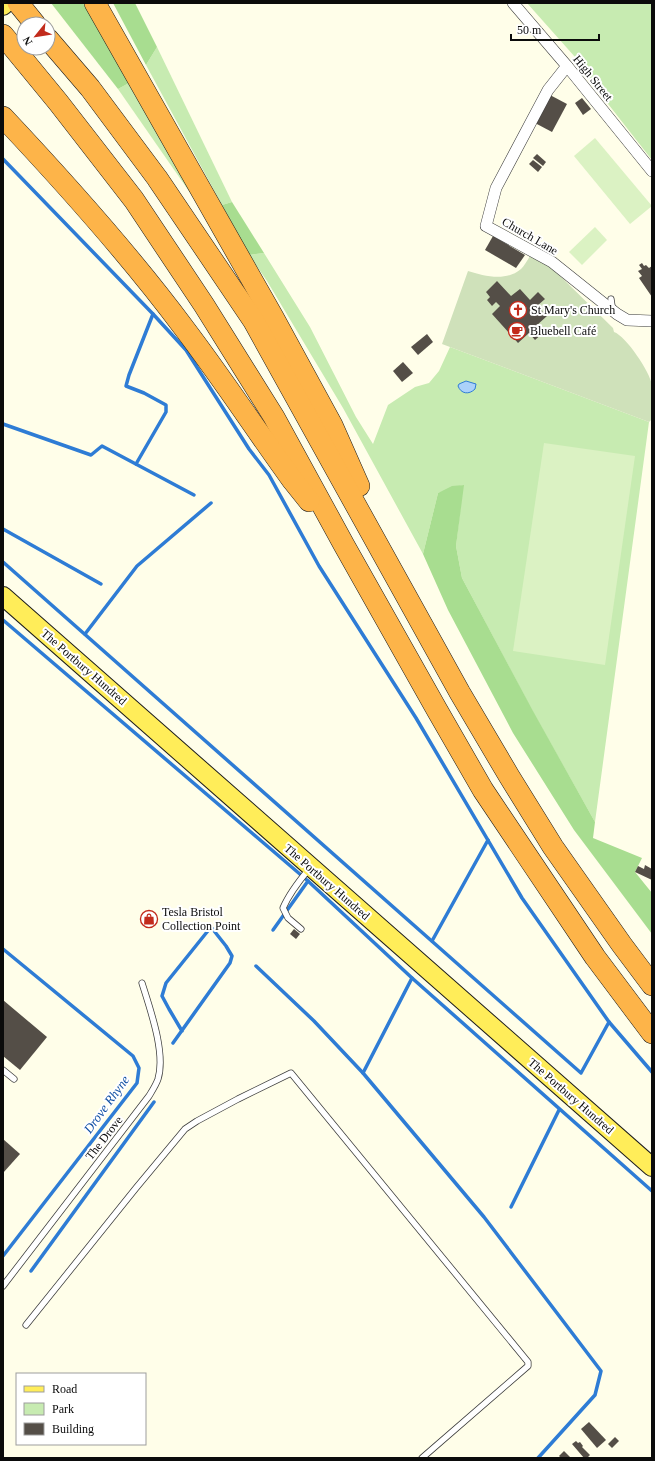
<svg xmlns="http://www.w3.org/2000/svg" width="655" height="1461" font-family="Georgia,serif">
<rect width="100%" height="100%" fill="#fffee9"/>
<g fill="#c7ebb1">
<path d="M 527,3 L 652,3 L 652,160 L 587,77 L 575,57 Z"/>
<path d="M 157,47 L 232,202 L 222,205 L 146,65 Z"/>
<path d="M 129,83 L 209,220 L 118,89 Z"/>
<path d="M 264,253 L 310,327 L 356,417 L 373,444 L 388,405 L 415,387 L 429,383 L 439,371 L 450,347 L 649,422 L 595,822 L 533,712 L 462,578 L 456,546 L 463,485 L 438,493 L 423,554 L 343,408 L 267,281 L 249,255 Z"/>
</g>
<g fill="#a8dd90">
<path d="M 51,3 L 83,3 L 89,12 L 129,83 L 118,89 Z"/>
<path d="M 113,3 L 135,3 L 157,47 L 146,65 Z"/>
<path d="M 232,202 L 264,253 L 249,255 L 222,205 Z"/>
<path d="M 464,485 L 456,546 L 462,578 L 533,711 L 595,822 L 593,838 L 642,858 L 635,872 L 652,893 L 652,934 L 574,830 L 513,733 L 448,610 L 423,554 L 438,493 L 452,486 Z"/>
</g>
<path fill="#cfe1ba" d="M 530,256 L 550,266 L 613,328 L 614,332 C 626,336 650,372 652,385 C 654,395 652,408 652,419 L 649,422 L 442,344 L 468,271 C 484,276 506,282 521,269 C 524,266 527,261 530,256 Z"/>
<g fill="#dbf2c3">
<path d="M 595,138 L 652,206 L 630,224 L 574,156 Z"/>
<path d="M 595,227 L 607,240 L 582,265 L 569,252 Z"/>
<path d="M 544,443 L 635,456 L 605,665 L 513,651 Z"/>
</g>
<path fill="#abd1fa" stroke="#2e7cd5" d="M 466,381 L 476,384 L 475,389 C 469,395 461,394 458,386 L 459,384 Z"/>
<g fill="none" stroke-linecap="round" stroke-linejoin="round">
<g stroke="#2e7cd5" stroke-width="3.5">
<path d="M 3,159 L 153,314 L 186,350 L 249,449 L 269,475 L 319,566 L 416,718 L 522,898 L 609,1022 L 652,1072"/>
<path d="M 3,424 L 91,455 L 102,446 L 194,495"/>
<path d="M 136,464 L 166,412 L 166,405 L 144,393 L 126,386 L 129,375 L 153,314"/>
<path d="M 3,529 L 101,584"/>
<path d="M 3,562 L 581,1073 L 609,1022"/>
<path d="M 3,620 L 308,881 L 412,978 L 652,1191"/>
<path d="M 85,634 L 137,566 L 211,503"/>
<path d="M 273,930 L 308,881"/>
<path d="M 432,941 L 488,840"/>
<path d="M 3,949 L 133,1056 L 139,1068 L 137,1083 L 3,1256"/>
<path d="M 256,966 L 314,1021 L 363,1073 L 484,1217 L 601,1371 L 595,1395 L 538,1458"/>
<path d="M 173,1043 L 230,963 L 232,956 L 226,946 L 211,927 L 166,983 L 162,996 L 169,1009 L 182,1031"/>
<path d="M 363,1073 L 412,978"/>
<path d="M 511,1207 L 559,1110"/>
<path d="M 31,1271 L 154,1102"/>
</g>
</g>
<g fill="#544e47">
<path d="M 550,95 L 567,104 L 552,132 L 535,123 Z"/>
<path d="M 582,98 L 591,109 L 583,115 L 575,103 Z"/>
<path d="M 537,154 L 546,162 L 543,166 L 533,158 Z"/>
<path d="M 533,160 L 542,167 L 538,172 L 529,164 Z"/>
<path d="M 493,236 L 525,255 L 516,268 L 485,250 Z"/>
<path d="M 642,263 L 644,266 L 646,265 L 649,268 L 652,266 L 652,297 L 639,278 L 642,276 L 638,271 L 642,269 L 639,265 Z"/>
<path d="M 497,281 L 511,296 L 520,289 L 530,300 L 538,292 L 545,299 L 537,306 L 547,316 L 536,326 L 543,333 L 535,340 L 529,333 L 518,343 L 492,314 L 500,306 L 496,302 L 492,306 L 487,300 L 490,297 L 486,292 Z"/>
<path d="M 427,334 L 433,342 L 418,355 L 411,347 Z"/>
<path d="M 403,362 L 413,373 L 402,382 L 393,371 Z"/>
<path d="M 645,865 L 652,869 L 652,880 L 635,872 L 638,866 L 644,869 Z"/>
<path d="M 294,929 L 300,934 L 296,939 L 290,934 Z"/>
<path d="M 3,1000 L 47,1037 L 20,1070 L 3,1056 Z"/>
<path d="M 3,1139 L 20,1154 L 3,1173 Z"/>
<path d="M 589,1422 L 606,1440 L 597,1448 L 581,1429 Z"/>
<path d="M 615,1437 L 619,1441 L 612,1448 L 608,1444 Z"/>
<path d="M 576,1441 L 578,1443 L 580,1442 L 583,1446 L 582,1447 L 590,1455 L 587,1458 L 584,1458 L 572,1444 Z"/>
<path d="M 564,1451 L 571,1458 L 561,1458 L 559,1456 Z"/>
</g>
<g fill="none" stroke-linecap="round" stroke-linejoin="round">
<g stroke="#3e3e3e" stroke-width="7">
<g id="lane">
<path d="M 611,299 L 612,306 L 614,309"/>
<path d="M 301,929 L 288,918 L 283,908 C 289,894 299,881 309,869"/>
<path d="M 3,1070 L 14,1079"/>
<path d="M 3,1286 L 149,1096 C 152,1091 156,1085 158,1079 C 166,1053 150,1009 142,983"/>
<path d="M 26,1325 L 136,1188 L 185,1129 L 197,1121 L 238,1099 L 291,1073 L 528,1362 L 528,1366 L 422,1458"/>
</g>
</g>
<g stroke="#3e3e3e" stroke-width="12">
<g id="street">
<path d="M 513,3 L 567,66 L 652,171"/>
<path d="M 567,66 L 548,90 L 496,188 L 486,226 L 552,262 L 617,314 L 627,320 L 652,321"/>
</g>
</g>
<g stroke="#1c1c1c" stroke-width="20">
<g id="primary">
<path d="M 3,6 L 6,3"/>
<path d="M 3,596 L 652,1167"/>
</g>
</g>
<g stroke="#1c1c1c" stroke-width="22">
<g id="highway">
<path d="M 18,3 L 35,24"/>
<path d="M 95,3 L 273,317 L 332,425 L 359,486"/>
<path d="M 3,35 L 58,102 L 134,200 L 204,305 L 274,417 L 344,545 L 437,710 L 483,790 L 595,957 L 652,1033"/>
<path d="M 48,39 L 90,88 L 157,178 L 253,320 L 460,693 L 509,776 L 553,847 L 622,945 L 652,985"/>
<path d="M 3,117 C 67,185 129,254 184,328 C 222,378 256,430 293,481 L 309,501"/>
</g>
</g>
<use href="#lane" stroke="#fff" stroke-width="5.5"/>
<use href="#street" stroke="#fff" stroke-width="11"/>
<use href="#primary" stroke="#ffed59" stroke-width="18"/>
<use href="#highway" stroke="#fdb449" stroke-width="21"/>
</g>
<defs>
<g id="church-ring" transform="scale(0.9)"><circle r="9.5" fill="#fff" stroke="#c22b1c" stroke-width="1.5"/><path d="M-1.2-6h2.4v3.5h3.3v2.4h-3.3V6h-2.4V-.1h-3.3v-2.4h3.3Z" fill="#c22b1c"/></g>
<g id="cafe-ring" transform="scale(0.9)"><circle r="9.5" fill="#fff" stroke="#c22b1c" stroke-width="1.5"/><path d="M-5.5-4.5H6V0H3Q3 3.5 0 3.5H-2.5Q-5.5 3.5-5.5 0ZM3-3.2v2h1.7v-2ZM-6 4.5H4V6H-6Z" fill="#c22b1c"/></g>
<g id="shop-ring" transform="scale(0.9)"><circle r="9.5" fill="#fff" stroke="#c22b1c" stroke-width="1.5"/><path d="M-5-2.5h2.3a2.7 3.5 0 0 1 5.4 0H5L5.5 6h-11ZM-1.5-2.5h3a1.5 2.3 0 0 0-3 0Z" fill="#c22b1c"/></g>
</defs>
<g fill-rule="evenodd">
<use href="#church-ring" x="518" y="310"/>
<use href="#cafe-ring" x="517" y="331"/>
<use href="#shop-ring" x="149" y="919"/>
</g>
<g text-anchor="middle" stroke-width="4" stroke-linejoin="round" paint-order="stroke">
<g font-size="12" fill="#0b0b0b" stroke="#fff">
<text transform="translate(593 78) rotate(51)" y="4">High Street</text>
<text transform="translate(530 236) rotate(30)" y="4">Church Lane</text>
<text transform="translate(84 667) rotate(41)" y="4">The Portbury Hundred</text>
<text transform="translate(327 882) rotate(41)" y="4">The Portbury Hundred</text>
<text transform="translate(571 1096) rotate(41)" y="4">The Portbury Hundred</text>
<text transform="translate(104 1138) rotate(-52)" y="4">The Drove</text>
</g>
<g font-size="12" fill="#0b0b0b" stroke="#fff" text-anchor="start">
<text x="531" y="314">St Mary's Church</text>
<text x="530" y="335">Bluebell Café</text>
<text x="162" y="916">Tesla Bristol<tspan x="162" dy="14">Collection Point</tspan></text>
</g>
<g font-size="13" font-style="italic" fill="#0e4ea3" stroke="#fff">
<text transform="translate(106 1104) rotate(-54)" y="5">Drove Rhyne</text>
</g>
</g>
<rect width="655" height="1461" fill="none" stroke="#0b0b0b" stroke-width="8"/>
<rect x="16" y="1373" width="130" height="72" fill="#ffffff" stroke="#9d9d9d"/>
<rect x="24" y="1386" width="20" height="6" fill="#ffed59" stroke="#9d9d9d"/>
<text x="52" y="1393" font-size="12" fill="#0b0b0b">Road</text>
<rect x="24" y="1403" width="20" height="12" fill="#c7ebb1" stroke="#9d9d9d"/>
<text x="52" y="1413" font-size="12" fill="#0b0b0b">Park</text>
<rect x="24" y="1423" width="20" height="12" fill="#544e47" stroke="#9d9d9d"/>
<text x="52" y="1433" font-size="12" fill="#0b0b0b">Building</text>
<g transform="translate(36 36) rotate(240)"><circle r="19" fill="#ffffff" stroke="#9d9d9d"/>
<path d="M0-3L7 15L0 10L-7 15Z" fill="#c22b1c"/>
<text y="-6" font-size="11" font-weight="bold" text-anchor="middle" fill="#0b0b0b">N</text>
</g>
<path d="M511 34v6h88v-6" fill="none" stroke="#0b0b0b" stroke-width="2"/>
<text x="517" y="34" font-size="12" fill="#0b0b0b" stroke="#ffffff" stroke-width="3" paint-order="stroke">50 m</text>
</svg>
